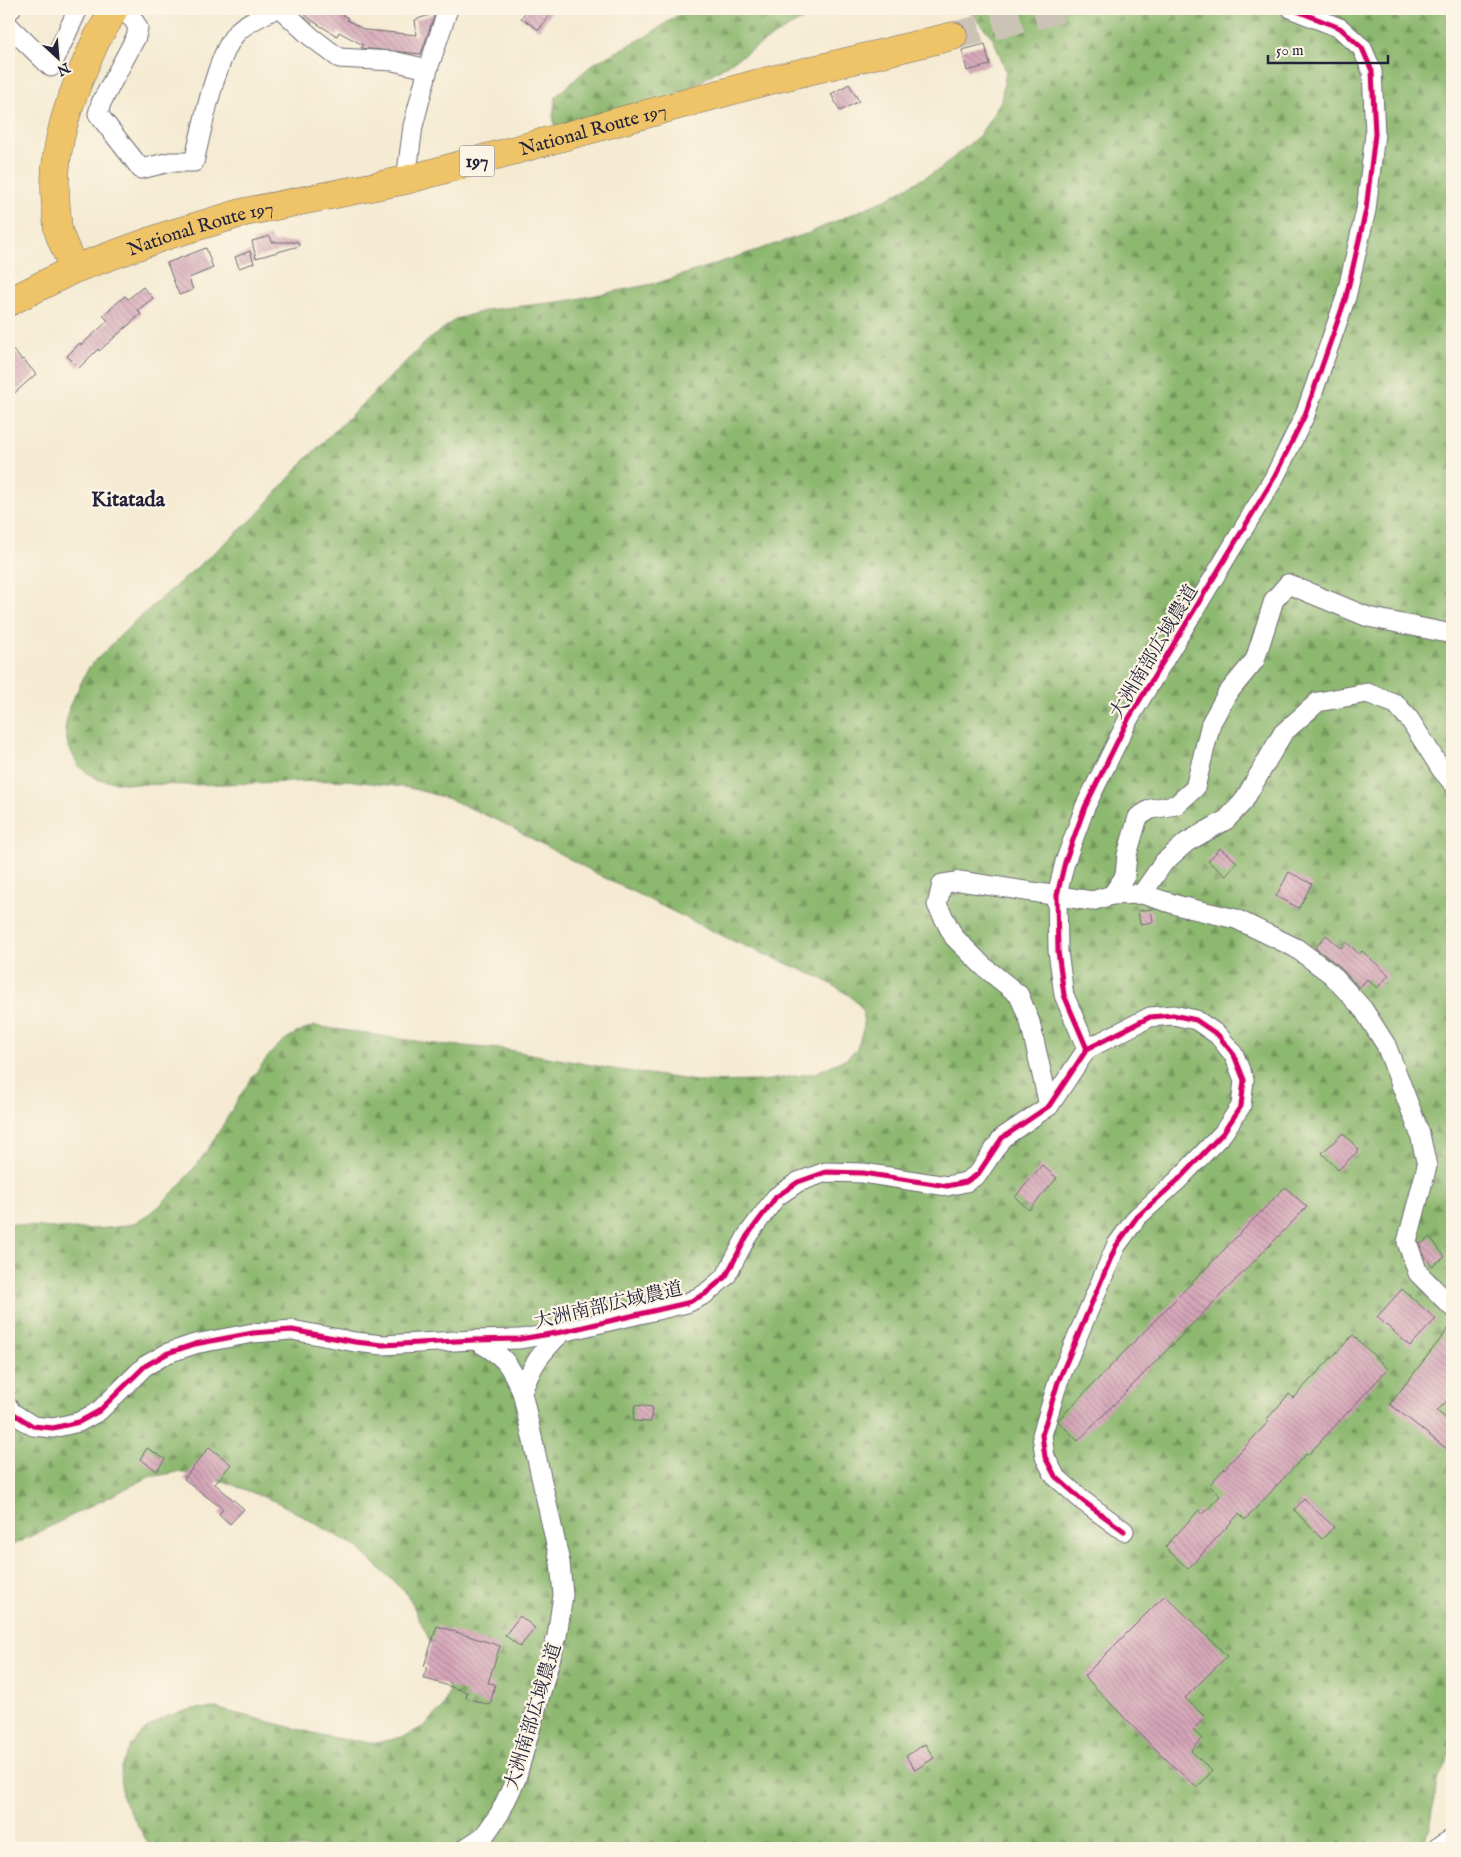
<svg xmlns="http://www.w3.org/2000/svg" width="1461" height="1857" font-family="'IM FELL English','Noto Serif JP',serif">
<defs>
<pattern id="forest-firs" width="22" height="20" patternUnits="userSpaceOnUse" patternTransform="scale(1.25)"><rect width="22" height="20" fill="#8db86f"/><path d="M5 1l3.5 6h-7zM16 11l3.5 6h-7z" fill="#73955c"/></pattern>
<pattern id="building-back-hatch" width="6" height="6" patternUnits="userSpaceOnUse" patternTransform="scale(1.25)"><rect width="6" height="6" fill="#d4a4b7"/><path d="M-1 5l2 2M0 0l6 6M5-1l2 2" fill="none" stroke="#ac8596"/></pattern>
</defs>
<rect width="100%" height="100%" fill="#fcf5e5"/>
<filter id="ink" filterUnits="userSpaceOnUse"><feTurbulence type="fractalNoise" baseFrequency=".02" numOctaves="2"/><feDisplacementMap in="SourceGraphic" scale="10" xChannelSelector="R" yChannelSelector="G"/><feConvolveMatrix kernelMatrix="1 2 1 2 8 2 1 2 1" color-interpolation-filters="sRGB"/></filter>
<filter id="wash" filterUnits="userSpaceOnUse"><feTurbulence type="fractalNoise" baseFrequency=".0096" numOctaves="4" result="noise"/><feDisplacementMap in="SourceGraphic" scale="20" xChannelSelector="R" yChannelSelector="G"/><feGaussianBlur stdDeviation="1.12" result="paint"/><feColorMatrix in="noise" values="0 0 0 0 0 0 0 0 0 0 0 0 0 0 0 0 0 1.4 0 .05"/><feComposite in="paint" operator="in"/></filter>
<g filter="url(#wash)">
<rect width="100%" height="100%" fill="#f5ebd3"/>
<g fill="url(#forest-firs)" stroke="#586d55">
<path d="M 684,9 L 823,9 L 785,29 L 706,78 L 618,130 L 555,126 L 553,115 L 556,96 L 593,64 L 647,36 L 678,15 Z"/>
<path d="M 967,9 L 1452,9 L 1452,1749 L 1437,1782 L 1431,1823 L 1423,1848 L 151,1848 L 122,1798 L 121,1767 L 131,1745 L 146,1729 L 165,1717 L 192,1709 L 215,1708 L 333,1738 L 376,1743 L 406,1736 L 424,1726 L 443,1708 L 449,1691 L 438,1658 L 408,1595 L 357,1547 L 279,1503 L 223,1481 L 178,1472 L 149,1477 L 9,1547 L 9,1223 C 40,1228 117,1236 144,1218 C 164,1205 192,1172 206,1152 C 223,1128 235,1101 252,1078 C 273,1050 280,1037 315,1026 L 435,1044 L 503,1049 L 613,1069 L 703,1082 L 762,1081 L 815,1073 L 847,1058 L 857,1049 L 864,1026 L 862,1008 L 849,995 L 821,978 L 731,940 L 603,877 L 503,823 L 450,799 L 410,788 L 347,780 L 192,785 L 133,784 L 99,780 L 79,767 L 68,745 L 65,730 L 69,707 L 89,667 L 134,622 L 255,517 L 306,459 L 426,342 L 456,319 L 488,310 L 566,301 L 658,283 L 809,233 L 882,201 L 940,169 L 980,135 L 1001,101 L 1006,71 L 993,38 Z"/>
</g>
<g id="blocks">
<g fill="url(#building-back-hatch)">
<path d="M 299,9 L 333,9 L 348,18 L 347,20 L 365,30 L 417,35 L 415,20 L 435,13 L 421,54 L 361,48 L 363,45 L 339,32 L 337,36 L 311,20 Z"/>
<path d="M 528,9 L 553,9 L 539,30 L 521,18 Z"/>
<path d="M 985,44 L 990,65 L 967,71 L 962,50 Z"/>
<path d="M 849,84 L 859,101 L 840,111 L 831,94 Z"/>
<path d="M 270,236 L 272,242 L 298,242 L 299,246 L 256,258 L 252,241 Z"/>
<path d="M 206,248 L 213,268 L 189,278 L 193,290 L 179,295 L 167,263 Z"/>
<path d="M 250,251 L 254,263 L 239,268 L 235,257 Z"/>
<path d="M 143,287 L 153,298 L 138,310 L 141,314 L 99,351 L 98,349 L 79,368 L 67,356 L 80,343 L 81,345 L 108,321 L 103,315 L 125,296 L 128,299 Z"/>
<path d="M 9,346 L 22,360 L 23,359 L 36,374 L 9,398 Z"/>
<path d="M 1220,848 L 1237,862 L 1226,876 L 1208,861 Z"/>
<path d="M 1289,872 L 1312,884 L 1299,908 L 1276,896 Z"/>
<path d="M 1151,909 L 1153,922 L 1140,924 L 1138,911 Z"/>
<path d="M 1326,935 L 1341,948 L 1346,942 L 1359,954 L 1362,951 L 1389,975 L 1377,988 L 1367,979 L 1359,988 L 1338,965 L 1315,948 Z"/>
<path d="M 1343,1133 L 1359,1150 L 1338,1170 L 1322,1153 Z"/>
<path d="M 1042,1165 L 1057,1178 L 1029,1210 L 1015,1197 Z"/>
<path d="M 1285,1187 L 1307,1207 L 1078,1441 L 1058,1421 L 1059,1419 Z"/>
<path d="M 1430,1237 L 1445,1257 L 1432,1266 L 1424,1255 L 1420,1245 Z"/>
<path d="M 1402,1289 L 1436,1319 L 1410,1346 L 1377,1317 Z"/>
<path d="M 1452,1324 L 1452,1396 L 1437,1411 L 1452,1423 L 1452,1453 L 1390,1404 Z"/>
<path d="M 1353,1335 L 1388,1369 L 1308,1455 L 1306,1454 L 1245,1520 L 1239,1514 L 1188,1569 L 1165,1547 L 1199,1510 L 1203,1514 L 1220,1496 L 1209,1485 L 1269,1421 L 1267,1419 L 1289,1394 L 1293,1398 Z"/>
<path d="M 635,1405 L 652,1407 L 651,1422 L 633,1421 Z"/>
<path d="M 209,1447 L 231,1464 L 215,1484 L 244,1509 L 230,1524 L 219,1514 L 223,1509 L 184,1479 Z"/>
<path d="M 147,1448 L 165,1459 L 157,1471 L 140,1459 Z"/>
<path d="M 1304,1499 L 1334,1527 L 1322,1539 L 1294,1510 Z"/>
<path d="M 1165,1595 L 1227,1656 L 1185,1698 L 1205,1717 L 1193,1730 L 1202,1739 L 1191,1751 L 1212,1771 L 1197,1788 L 1150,1744 L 1084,1676 Z"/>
<path d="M 520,1616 L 535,1628 L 520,1647 L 505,1635 Z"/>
<path d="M 437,1626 L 500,1646 L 488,1683 L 495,1684 L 490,1705 L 466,1698 L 467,1692 L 423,1678 L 427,1667 L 424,1666 Z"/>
<path d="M 925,1744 L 934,1758 L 915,1770 L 906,1756 Z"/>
</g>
</g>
</g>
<g filter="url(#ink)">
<use href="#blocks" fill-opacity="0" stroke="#6c6870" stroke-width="1"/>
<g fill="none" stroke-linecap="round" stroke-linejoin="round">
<path stroke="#cbc3b5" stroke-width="28" stroke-dasharray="28 14" stroke-linecap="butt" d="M 953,36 L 1060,9"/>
<g stroke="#6c6870" stroke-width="21">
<g id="minor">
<path d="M 120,9 L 133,19 L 138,28 L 136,37 L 101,103 L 98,114 L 141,169 L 170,162 L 194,162 C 202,130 216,54 238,31 C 246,23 264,15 274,9"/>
<path d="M 281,9 L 310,36 L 339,58 L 393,61 L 428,69"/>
<path d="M 9,11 L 11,9"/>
<path d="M 9,26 L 51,67 L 78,9"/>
<path d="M 406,180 L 413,126 L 428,69 L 448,9"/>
<path d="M 1142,894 L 1164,862 L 1187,842 L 1226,820 L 1243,802 L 1283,733 L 1318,702 L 1367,693 L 1396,704 L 1410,720 L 1441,769 L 1452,782"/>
<path d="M 1112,895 L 1125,876 L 1127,855 L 1138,817 L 1151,809 L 1176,805 L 1195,788 L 1211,723 L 1227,694 L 1255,660 L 1274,600 L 1288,584 L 1368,617 L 1452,634"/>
<path d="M 1087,1049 L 1064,995 L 1058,951 L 1057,895 L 1065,862 L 1085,807 L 1129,718 L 1274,478 L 1305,415 L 1346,297 L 1366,210 L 1375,134 L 1372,71 L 1362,48 L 1340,28 L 1292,9"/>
<path d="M 1049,1106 L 1030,1022 L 1019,995 L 983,966 L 954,937 L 937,905 L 942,884 L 960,881 L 1092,901 L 1112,895 L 1142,894 L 1180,906 L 1236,919 L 1296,948 L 1331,974 L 1363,1009 L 1386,1045 L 1420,1134 L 1427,1166 L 1407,1242 L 1418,1273 L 1452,1307"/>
<path d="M 475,1340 C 505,1357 508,1361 522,1392 C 533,1363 540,1354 562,1332"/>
<path d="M 9,1408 L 11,1412 L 33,1426 L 53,1428 L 79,1422 L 99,1411 L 145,1366 L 168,1353 L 195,1344 L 253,1333 L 292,1330 L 355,1342 L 383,1345 L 474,1340 L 520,1339 L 562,1332 L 687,1303 L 705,1294 L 726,1276 L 747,1236 L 776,1197 L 798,1182 L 826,1172 L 863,1173 L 947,1186 L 966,1182 L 978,1174 L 1002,1138 L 1049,1106 L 1087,1049 L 1150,1017 L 1173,1015 L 1196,1020 L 1218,1035 L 1234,1055 L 1244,1080 L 1241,1106 L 1223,1133 L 1178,1180 L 1137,1217 L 1116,1246 L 1058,1382 L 1042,1435 L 1045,1457 L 1055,1476 L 1083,1501 L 1124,1531"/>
<path d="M 466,1848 L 484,1836 L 500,1813 L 516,1779 L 557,1636 L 563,1595 L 560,1562 L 522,1392"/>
<path d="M 1437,1848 L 1452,1839"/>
</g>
</g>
<g stroke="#6c6870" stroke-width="29">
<g id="highway">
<path d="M 74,269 C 69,256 62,243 58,230 C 57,222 57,214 56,207 C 50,147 70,98 94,45 C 99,32 109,22 114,9"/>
<path id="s1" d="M 9,302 L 74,269 L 168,235 L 245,212 L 406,180 L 759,83 L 953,36"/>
</g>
</g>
<use href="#minor" stroke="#fff" stroke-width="19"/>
<use href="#highway" stroke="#efc469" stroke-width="28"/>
<g stroke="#fcf5e5" stroke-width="8">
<g id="cycleway">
<path d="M 1087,1049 L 1064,995 L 1058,951 L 1057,895 L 1065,862 L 1085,807 L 1129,718 L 1274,478 L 1305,415 L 1346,297 L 1366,210 L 1375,134 L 1372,71 L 1362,48 L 1340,28 L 1292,9"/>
<path d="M 9,1408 L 11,1412 L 33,1426 L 53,1428 L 79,1422 L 99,1411 L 145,1366 L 168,1353 L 195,1344 L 253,1333 L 292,1330 L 355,1342 L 383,1345 L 474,1340 L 520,1339 L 562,1332 L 687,1303 L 705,1294 L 726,1276 L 747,1236 L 776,1197 L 798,1182 L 826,1172 L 863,1173 L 947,1186 L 966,1182 L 978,1174 L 1002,1138 L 1049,1106 L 1087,1049 L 1150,1017 L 1173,1015 L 1196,1020 L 1218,1035 L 1234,1055 L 1244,1080 L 1241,1106 L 1223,1133 L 1178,1180 L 1137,1217 L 1116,1246 L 1058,1382 L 1042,1435 L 1045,1457 L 1055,1476 L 1083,1501 L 1124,1531"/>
</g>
</g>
<use href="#cycleway" stroke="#d6006c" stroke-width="5"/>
</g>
</g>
<g text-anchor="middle" stroke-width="4.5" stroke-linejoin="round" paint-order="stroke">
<rect fill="#fcf5e5" stroke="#63616e" stroke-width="1" x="459.5" y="145.5" width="35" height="31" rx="4"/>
<g font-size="18" font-weight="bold" fill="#22223b">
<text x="477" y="167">197</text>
</g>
<g font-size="19" fill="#22223b" stroke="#fcf5e5">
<text dy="7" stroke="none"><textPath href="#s1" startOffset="611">National Route 197</textPath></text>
<text dy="7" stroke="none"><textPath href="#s1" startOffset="206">National Route 197</textPath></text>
<text transform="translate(1153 651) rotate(-59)" y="7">大洲南部広域農道</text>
<text transform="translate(608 1304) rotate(-13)" y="7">大洲南部広域農道</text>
<text transform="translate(532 1716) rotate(-73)" y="7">大洲南部広域農道</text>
</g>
<g font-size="21" font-weight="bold" fill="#22223b" stroke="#fcf5e5">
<text x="128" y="506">Kitatada</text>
</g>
</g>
<rect width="1461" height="1857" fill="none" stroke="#fcf5e5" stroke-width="30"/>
<g transform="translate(58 58) rotate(154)" stroke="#fcf5e5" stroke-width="4" paint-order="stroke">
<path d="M0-4L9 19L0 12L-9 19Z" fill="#22223b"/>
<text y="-8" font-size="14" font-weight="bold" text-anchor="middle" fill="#22223b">N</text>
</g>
<path d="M1268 55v8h120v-8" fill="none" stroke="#22223b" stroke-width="2.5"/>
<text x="1276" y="55" font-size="15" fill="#22223b" stroke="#fcf5e5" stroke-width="4" paint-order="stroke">50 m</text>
</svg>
